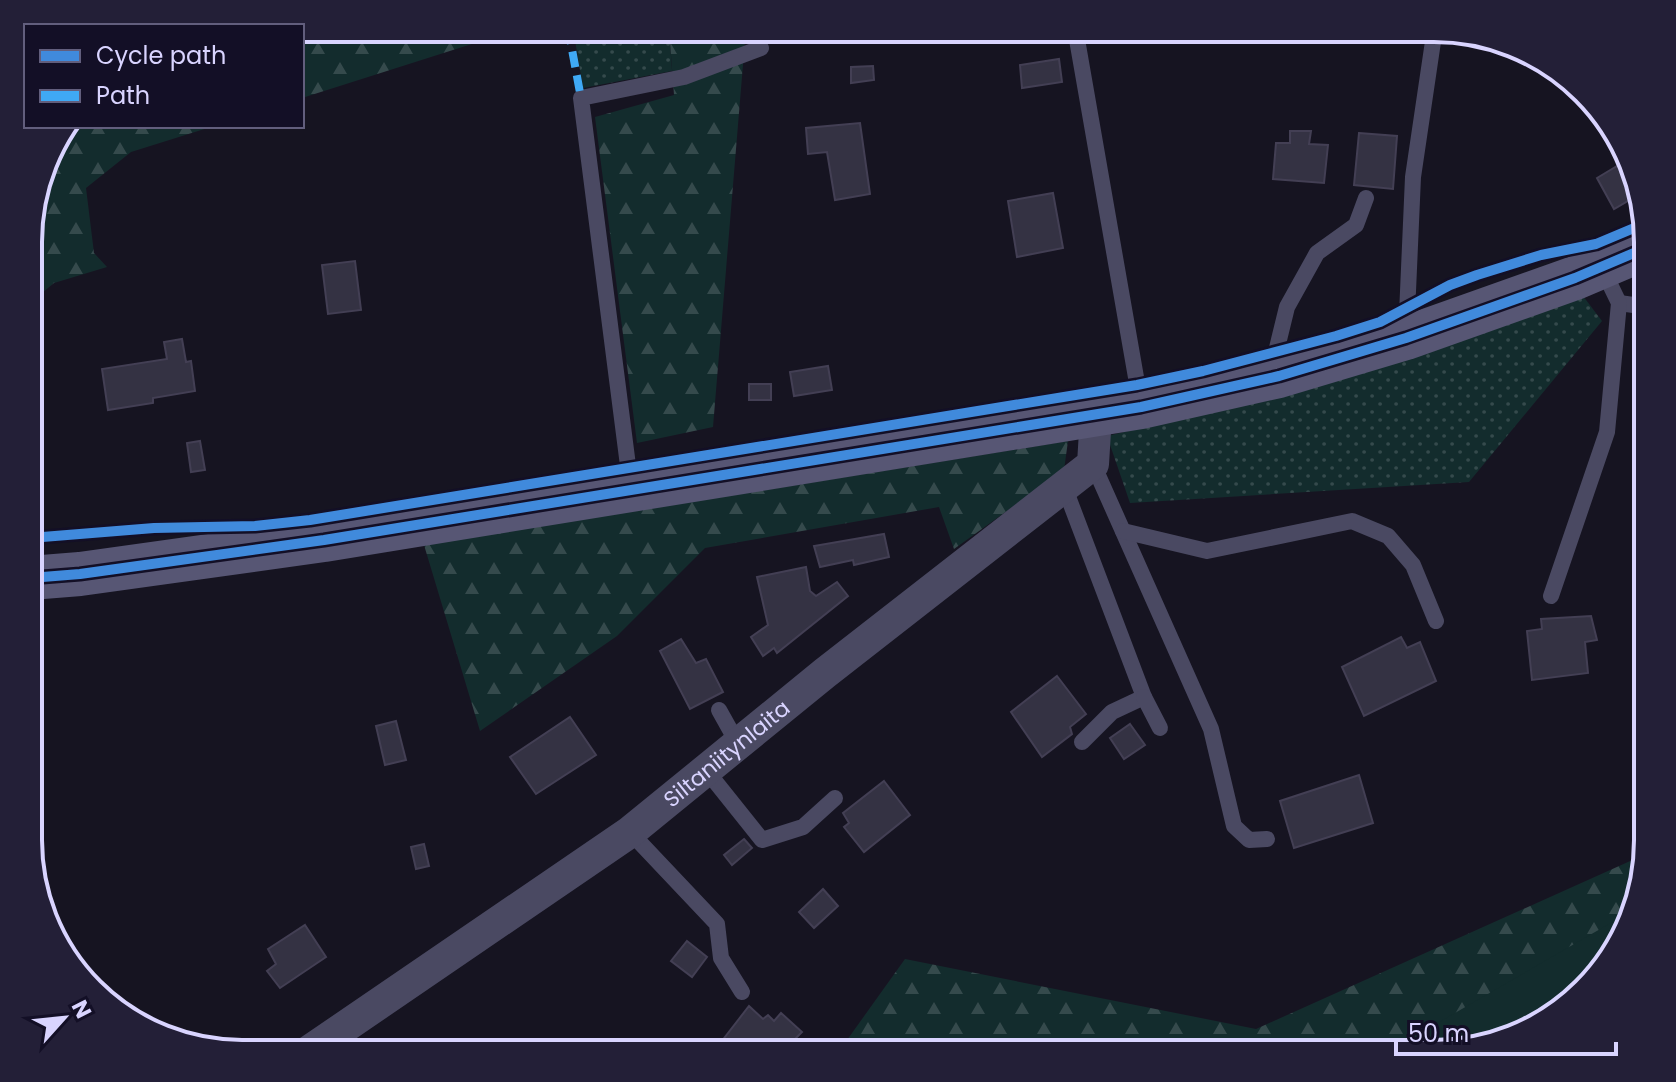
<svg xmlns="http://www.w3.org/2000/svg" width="1676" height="1082" font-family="Poppins,sans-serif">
<defs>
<pattern id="grass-dots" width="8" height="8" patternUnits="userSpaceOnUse" patternTransform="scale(2)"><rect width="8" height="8" fill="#132c2d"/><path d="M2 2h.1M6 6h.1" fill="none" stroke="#354a4c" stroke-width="1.8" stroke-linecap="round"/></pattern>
<pattern id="forest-firs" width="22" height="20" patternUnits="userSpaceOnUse" patternTransform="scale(2)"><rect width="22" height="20" fill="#132c2d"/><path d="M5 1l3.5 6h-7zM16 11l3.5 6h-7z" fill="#354a4c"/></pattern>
</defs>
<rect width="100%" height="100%" fill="#161421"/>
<g fill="url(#grass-dots)">
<path d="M 573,28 L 669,28 L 672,71 L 583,88 Z"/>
<path d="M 1583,296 L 1602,321 L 1469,482 L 1130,503 L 1107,436 L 1315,387 Z"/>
</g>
<g fill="url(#forest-firs)">
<path d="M 302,28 L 535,28 L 497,36 L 302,98 Z"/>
<path d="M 669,28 L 746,28 L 713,427 L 637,443 L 595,117 L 674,95 Z"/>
<path d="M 66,126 L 214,126 L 131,152 L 86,188 L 94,253 L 107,267 L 54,283 L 30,303 L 30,214 L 50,147 Z"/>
<path d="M 1068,441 L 1064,470 L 954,549 L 939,507 L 705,548 L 617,636 L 480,731 L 424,545 Z"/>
<path d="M 1648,853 L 1612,959 L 1541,1026 L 1448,1054 L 837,1054 L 905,959 L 1256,1029 Z"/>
</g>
<path fill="#132c2d" d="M 1628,913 L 1612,959 L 1541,1026 L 1448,1054 L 1384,1054 Z"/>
<g fill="#343243" stroke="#433f54" stroke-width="2">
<path d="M 1059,59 L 1062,82 L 1022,88 L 1020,65 Z"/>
<path d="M 873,66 L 874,80 L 851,83 L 851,67 Z"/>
<path d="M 860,123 L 870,194 L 835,200 L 827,152 L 808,154 L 806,128 Z"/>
<path d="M 1290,131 L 1311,131 L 1309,144 L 1328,145 L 1324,183 L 1273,179 L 1276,143 L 1290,143 Z"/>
<path d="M 1359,133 L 1397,136 L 1393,189 L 1354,185 Z"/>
<path d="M 1627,160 L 1638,195 L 1614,209 L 1597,178 Z"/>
<path d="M 1053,193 L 1063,248 L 1017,257 L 1008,201 Z"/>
<path d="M 355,261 L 361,310 L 328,314 L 322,265 Z"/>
<path d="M 182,339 L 186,362 L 191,361 L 195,391 L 153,398 L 153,403 L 108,410 L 102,369 L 167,359 L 164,342 Z"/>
<path d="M 828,366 L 832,390 L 794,396 L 790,372 Z"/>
<rect x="749" y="384" width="22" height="16"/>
<path d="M 200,441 L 205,470 L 191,472 L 187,443 Z"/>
<path d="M 884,534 L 889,557 L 854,565 L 853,560 L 820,567 L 814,546 Z"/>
<path d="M 806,567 L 810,591 L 816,596 L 837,582 L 848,596 L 777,653 L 774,648 L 763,656 L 751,637 L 768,625 L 757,577 Z"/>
<path d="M 1591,616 L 1597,640 L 1585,642 L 1588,673 L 1532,680 L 1527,631 L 1542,629 L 1541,619 Z"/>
<path d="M 1401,637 L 1407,648 L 1420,642 L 1436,681 L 1364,716 L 1342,667 Z"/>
<path d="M 681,639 L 696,663 L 706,659 L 723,692 L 690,709 L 660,651 Z"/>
<path d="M 1057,676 L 1086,714 L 1070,727 L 1072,734 L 1042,757 L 1011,712 Z"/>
<path d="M 570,717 L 596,755 L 536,794 L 510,757 Z"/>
<path d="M 396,721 L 406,760 L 385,765 L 376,726 Z"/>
<path d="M 1130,724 L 1145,745 L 1124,759 L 1110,738 Z"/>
<path d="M 1359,775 L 1373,823 L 1294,848 L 1280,801 Z"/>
<path d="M 884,781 L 910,815 L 864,852 L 844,827 L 849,823 L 843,813 Z"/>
<path d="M 744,839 L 752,848 L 732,865 L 724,855 Z"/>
<path d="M 424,844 L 429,866 L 416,869 L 411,847 Z"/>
<path d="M 823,889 L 838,906 L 814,928 L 799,912 Z"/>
<path d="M 305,925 L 326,957 L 280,988 L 267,971 L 276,964 L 268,949 Z"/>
<path d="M 687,941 L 707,957 L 692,977 L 671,961 Z"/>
<path d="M 749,1006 L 763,1019 L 768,1015 L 774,1021 L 781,1013 L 802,1032 L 796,1038 L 809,1050 L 806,1054 L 729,1054 L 718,1046 Z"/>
</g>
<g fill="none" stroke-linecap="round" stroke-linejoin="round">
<g stroke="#4a4962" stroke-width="16">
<path d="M 1075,28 L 1141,406"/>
<path d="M 1619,303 L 1648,307"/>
<path d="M 1406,337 L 1413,177 L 1435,28"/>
<path d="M 1279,374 L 1276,352 L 1287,307 L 1317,253 L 1356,225 L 1366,198"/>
<path d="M 1093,464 L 1211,729 L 1234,826 L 1249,840 L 1267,839"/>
<path d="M 1064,486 L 1144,697 L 1112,712 L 1082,742"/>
<path d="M 631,489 L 581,98 L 684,77 L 761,48"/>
<path d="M 1123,531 L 1207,551 L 1352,521 L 1388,536 L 1413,565 L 1436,621"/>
<path d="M 1551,596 L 1607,432 L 1619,303 L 1603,270"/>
<path d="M 1144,697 L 1160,728"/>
<path d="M 719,710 L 738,744"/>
<path d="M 706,770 L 762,840 L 803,827 L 835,798"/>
<path d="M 630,832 L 717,924 L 721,958 L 742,992"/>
</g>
<path stroke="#4a4962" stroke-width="32" id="s1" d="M 305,1054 L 630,832 L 825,673 L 1093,464 L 1096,415"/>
<path stroke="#575674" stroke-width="44" d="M 30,578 L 80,574 L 324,540 L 1141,407 L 1279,376 L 1406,338 L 1575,278 L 1648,247"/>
<path stroke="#3fa9f5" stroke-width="8" stroke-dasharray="16 8" stroke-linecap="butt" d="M 568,28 L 581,98"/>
<g stroke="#130f26" stroke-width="15">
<g id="cycleway">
<path d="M 30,538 L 154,528 L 255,526 L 310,520 L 1137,385 L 1203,371 L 1336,336 L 1380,322 L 1450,285 L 1477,275 L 1541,255 L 1596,244 L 1646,223"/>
<path d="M 30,578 L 80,574 L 324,540 L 1141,407 L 1279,376 L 1406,338 L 1575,278 L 1648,247"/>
</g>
</g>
<use href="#cycleway" stroke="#408adc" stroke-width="10"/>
</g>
<g text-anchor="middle" stroke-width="6" stroke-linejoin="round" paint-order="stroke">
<g font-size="22" fill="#d9d4ff" stroke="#130f26">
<text dy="8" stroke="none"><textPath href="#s1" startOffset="518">Siltaniitynlaita</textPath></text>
</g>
</g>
<path d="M0 0H1676V1082H0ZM242 42H1434A200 200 0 0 1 1634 242V840A200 200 0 0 1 1434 1040H242A200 200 0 0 1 42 840V242A200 200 0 0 1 242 42Z" fill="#231f37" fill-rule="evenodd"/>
<path fill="none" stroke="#d9d4ff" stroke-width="4" d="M242 42H1434A200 200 0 0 1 1634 242V840A200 200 0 0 1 1434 1040H242A200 200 0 0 1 42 840V242A200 200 0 0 1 242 42Z"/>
<rect x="24" y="24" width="280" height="104" fill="#130f26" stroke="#625e7d" stroke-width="2"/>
<rect x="40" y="50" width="40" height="12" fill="#408adc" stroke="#625e7d" stroke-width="2"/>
<text x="96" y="64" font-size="24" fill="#d9d4ff">Cycle path</text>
<rect x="40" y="90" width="40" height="12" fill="#3fa9f5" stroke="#625e7d" stroke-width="2"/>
<text x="96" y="104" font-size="24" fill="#d9d4ff">Path</text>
<g transform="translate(64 1018) rotate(63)" stroke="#130f26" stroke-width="6" paint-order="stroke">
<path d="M0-6L14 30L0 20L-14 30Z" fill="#d9d4ff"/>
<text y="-12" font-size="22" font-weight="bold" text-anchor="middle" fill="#d9d4ff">N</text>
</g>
<path d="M1396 1042v12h220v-12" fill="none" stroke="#d9d4ff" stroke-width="4"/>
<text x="1408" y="1042" font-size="24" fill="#d9d4ff" stroke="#130f26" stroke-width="6" paint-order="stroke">50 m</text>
</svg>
